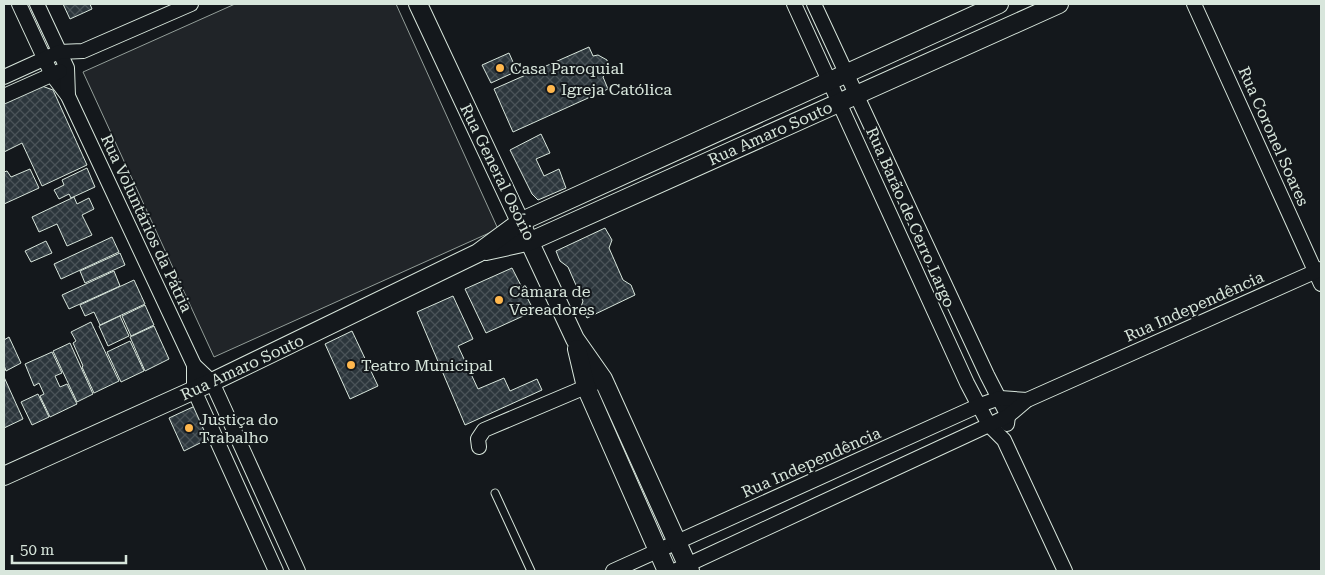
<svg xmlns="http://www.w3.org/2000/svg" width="1325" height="575" font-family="'Roboto Serif',serif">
<defs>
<pattern id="building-cross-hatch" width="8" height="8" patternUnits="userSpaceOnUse" patternTransform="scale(1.25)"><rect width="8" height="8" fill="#2c363c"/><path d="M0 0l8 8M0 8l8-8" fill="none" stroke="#4a5358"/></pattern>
</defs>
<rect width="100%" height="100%" fill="#14181c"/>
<path fill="#202428" stroke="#939e99" d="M 235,4 L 396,4 L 498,229 L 214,357 L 83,72 Z"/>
<g fill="url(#building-cross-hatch)" stroke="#d8e6dc">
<path d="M 63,4 L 90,4 L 92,9 L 70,19 Z"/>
<path d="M 589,47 L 593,56 L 598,55 L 607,60 L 609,70 L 603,77 L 608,89 L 513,132 L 494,89 Z"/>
<path d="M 509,53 L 517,71 L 491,83 L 482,65 Z"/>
<path d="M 39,85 L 53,90 L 87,165 L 42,186 L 22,143 L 4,152 L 4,102 Z"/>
<path d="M 541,134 L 550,153 L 536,159 L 544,176 L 559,169 L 566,188 L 538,200 L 532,194 L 510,150 Z"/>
<path d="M 87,168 L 95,187 L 71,198 L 69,194 L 59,199 L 54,190 L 64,185 L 62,180 Z"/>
<path d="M 30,169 L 39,188 L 4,204 L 4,172 L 7,171 L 11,177 Z"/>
<path d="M 74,197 L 77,204 L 89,198 L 94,209 L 82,215 L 92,235 L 67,246 L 57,224 L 39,232 L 32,217 Z"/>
<path d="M 605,228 L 612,240 L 609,248 L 623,280 L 631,285 L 635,295 L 587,318 L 581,307 L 583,301 L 568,267 L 560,261 L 556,251 Z"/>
<path d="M 112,237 L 119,252 L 61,279 L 54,264 Z"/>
<path d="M 46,241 L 52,253 L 31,262 L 25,251 Z"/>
<path d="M 120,253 L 125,265 L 85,283 L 80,271 Z"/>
<path d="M 512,268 L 534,311 L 486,333 L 465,289 Z"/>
<path d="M 114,271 L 120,286 L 69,309 L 62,295 Z"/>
<path d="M 134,280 L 145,304 L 100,325 L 94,312 L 85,316 L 80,305 Z"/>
<path d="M 453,296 L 473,339 L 458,346 L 478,389 L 504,378 L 510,391 L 537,379 L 542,390 L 465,425 L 417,312 Z"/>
<path d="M 145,305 L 154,325 L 131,336 L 122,316 Z"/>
<path d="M 120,316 L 129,336 L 108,346 L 99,326 Z"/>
<path d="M 91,322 L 119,381 L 94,393 L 82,367 L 83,366 L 73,343 L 76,341 L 71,332 Z"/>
<path d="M 154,326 L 169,359 L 145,371 L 130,337 Z"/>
<path d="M 352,331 L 378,386 L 350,399 L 325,344 Z"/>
<path d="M 9,337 L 21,363 L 6,371 L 4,365 L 4,340 Z"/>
<path d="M 130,341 L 144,371 L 121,382 L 107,352 Z"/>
<path d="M 70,343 L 93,394 L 77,402 L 53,351 Z"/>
<path d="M 52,352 L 62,373 L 55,376 L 60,387 L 67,384 L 77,404 L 50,417 L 40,396 L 44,394 L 39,383 L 34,386 L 25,364 Z"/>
<path d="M 4,377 L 23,419 L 4,428 Z"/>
<path d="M 38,394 L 49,417 L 32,425 L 21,402 Z"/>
<path d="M 195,406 L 210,438 L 184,451 L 169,418 Z"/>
</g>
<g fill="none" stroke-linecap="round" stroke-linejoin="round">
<g stroke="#d8e6dc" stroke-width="9">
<path id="service" d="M 495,493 L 531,571"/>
</g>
<g stroke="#d8e6dc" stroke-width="16">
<g id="minor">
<path d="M 19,4 L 52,75 L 68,96 L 194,365 L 212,382 L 298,571"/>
<path d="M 37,4 L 67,68 L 68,96"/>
<path d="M 794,4 L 967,383 L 989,425 L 1004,440 L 1065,571"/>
<path d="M 814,4 L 987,375 L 1008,416 L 1007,424"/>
<path d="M 1194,4 L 1321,284"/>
<path d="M 4,77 L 59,52 L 83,51 L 191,4"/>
<path d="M 4,96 L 60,71"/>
<path d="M 194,365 L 194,390 L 276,571"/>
<path d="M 479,447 L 478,439 L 484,430 L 595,383"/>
<path d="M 613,571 L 980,405 L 1000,398 L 1027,400"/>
<path d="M 674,571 L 989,425 L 1008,416 L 1027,400 L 1321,269"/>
</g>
</g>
<g stroke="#d8e6dc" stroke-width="20">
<g id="tertiary">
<path d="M 418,4 L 575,339 L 603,379 L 690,571"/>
<path d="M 486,251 L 531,241 L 1059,4"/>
<path d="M 577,349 L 586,387 L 667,571"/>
<path d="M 4,476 L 212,382 L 478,253 L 520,222 L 999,4"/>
</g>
</g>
<use href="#service" stroke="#14181c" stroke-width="7"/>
<use href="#minor" stroke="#14181c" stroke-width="14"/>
<use href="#tertiary" stroke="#14181c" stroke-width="18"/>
</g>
<g fill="#ffb74d" stroke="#14181c" stroke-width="2">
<circle cx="500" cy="68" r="5"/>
<circle cx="551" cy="89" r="5"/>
<circle cx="499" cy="300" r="5"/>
<circle cx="351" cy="365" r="5"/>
<circle cx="189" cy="428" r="5"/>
</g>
<g text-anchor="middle" stroke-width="4" stroke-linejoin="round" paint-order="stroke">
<g font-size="16" fill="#d8e6dc" stroke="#14181c" text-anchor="start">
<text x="510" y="74">Casa Paroquial</text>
<text x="561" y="95">Igreja Católica</text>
<text x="509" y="297">Câmara de<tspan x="509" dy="18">Vereadores</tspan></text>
<text x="361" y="371">Teatro Municipal</text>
<text x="199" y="425">Justiça do<tspan x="199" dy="18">Trabalho</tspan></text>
</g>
<g font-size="16" fill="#d8e6dc" stroke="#14181c">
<text transform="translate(770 133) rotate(-24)" y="6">Rua Amaro Souto</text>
<text transform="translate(1274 136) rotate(66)" y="6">Rua Coronel Soares</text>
<text transform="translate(498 172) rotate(64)" y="6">Rua General Osório</text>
<text transform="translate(911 217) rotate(66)" y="6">Rua Barão de Cerro Largo</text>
<text transform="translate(147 223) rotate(65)" y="6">Rua Voluntários da Pátria</text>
<text transform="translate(1194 306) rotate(-24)" y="6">Rua Independência</text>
<text transform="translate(242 367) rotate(-25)" y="6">Rua Amaro Souto</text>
<text transform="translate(811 462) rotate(-24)" y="6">Rua Independência</text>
</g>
</g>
<rect width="1325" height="575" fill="none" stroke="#d8e6dc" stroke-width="10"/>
<path d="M12 555v8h114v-8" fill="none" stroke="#d8e6dc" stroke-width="2.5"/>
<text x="20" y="555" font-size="15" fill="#d8e6dc" stroke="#14181c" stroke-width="4" paint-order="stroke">50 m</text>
</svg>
